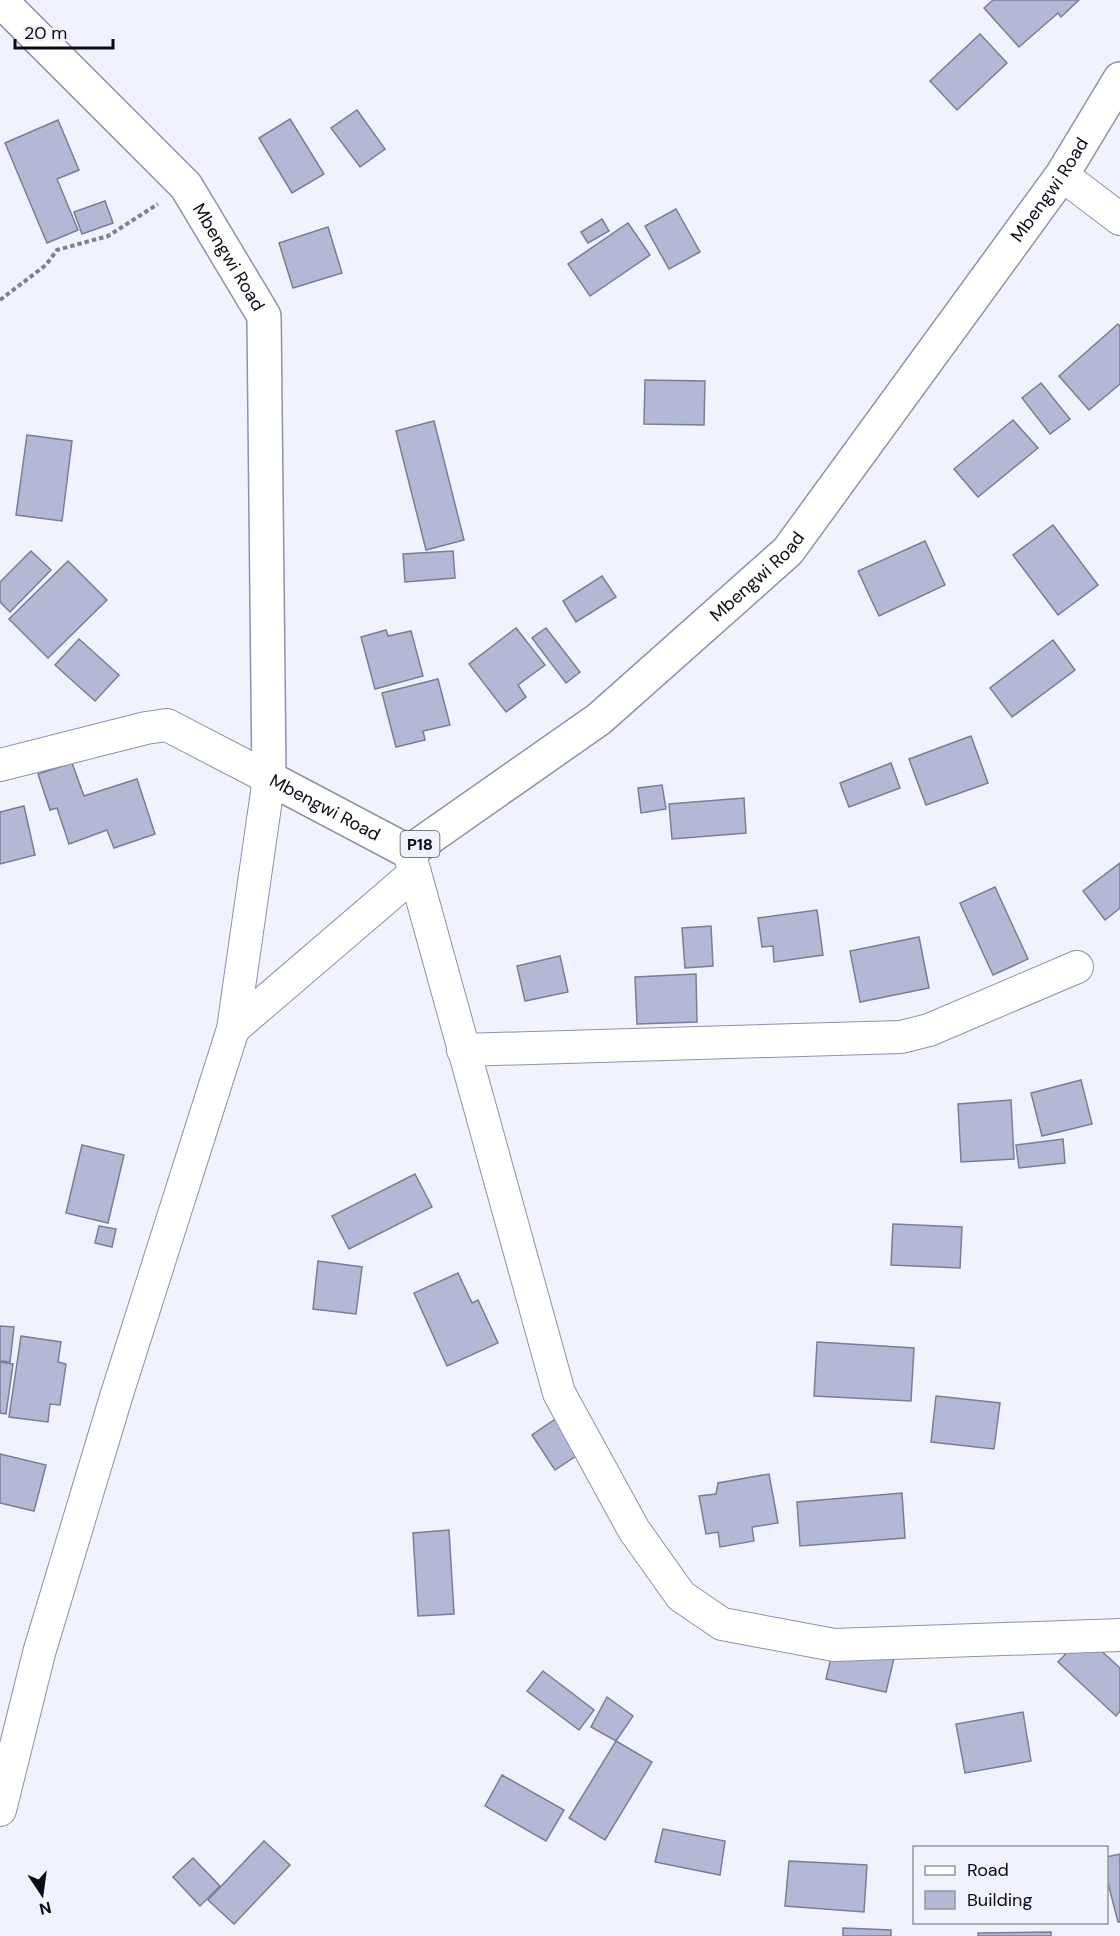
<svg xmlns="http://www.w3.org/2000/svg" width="1120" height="1936" font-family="'DM Sans',sans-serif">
<rect width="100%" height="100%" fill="#f0f2fe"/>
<g fill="#b3b9d5" stroke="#797d98" stroke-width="1.5">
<path d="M 993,0 L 1079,0 L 1061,17 L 1058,13 L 1019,47 L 984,8 Z"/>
<path d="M 980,34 L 1007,63 L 957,110 L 930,81 Z"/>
<path d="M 357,110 L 385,149 L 360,167 L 331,128 Z"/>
<path d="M 290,119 L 324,174 L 292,193 L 259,138 Z"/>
<path d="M 58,120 L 79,170 L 57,179 L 78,230 L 47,243 L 5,143 Z"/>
<path d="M 105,201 L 113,223 L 82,234 L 74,212 Z"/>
<path d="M 676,209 L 700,252 L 669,269 L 645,226 Z"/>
<path d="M 602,219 L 609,231 L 588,243 L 581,232 Z"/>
<path d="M 628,223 L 650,255 L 590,296 L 568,264 Z"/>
<path d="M 328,227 L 342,273 L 293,288 L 279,243 Z"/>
<path d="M 1118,324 L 1120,326 L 1120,384 L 1089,410 L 1059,376 Z"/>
<path d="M 645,380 L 705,381 L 704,425 L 644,424 Z"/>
<path d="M 1041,383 L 1070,419 L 1050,434 L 1022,398 Z"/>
<path d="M 1013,420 L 1038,448 L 978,497 L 954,469 Z"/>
<path d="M 434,421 L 464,540 L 426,550 L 396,431 Z"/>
<path d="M 27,435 L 72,441 L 62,521 L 16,515 Z"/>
<path d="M 1053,525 L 1098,585 L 1058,615 L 1013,555 Z"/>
<path d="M 925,541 L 945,585 L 879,616 L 858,571 Z"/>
<path d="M 31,551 L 51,570 L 10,612 L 0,602 L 0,582 Z"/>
<path d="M 453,551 L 455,578 L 405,582 L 403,554 Z"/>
<path d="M 68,561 L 107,600 L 48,658 L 9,619 Z"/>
<path d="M 602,576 L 616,597 L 576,622 L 563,601 Z"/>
<path d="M 516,628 L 545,665 L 518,685 L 526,697 L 506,712 L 469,664 Z"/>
<path d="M 546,628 L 580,672 L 566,683 L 532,638 Z"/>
<path d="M 386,630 L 388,636 L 411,631 L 423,676 L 375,689 L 361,637 Z"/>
<path d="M 79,639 L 119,675 L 95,701 L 55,665 Z"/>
<path d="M 1053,640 L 1075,670 L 1012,717 L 990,688 Z"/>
<path d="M 438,679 L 450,725 L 423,731 L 425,740 L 396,747 L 382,693 Z"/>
<path d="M 971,736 L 988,783 L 926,805 L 909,759 Z"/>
<path d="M 72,763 L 84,796 L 137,779 L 155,834 L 114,848 L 107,830 L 69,844 L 57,808 L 50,810 L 38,774 Z"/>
<path d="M 891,763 L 900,788 L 849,807 L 840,783 Z"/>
<path d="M 662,785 L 666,809 L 641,813 L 638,788 Z"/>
<path d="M 744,798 L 746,833 L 672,839 L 669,804 Z"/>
<path d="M 24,806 L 35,855 L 0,864 L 0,812 Z"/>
<path d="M 1120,863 L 1120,908 L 1105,920 L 1083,891 Z"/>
<path d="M 995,887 L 1028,959 L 993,975 L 960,903 Z"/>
<path d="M 817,910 L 823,955 L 774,962 L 773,946 L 762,947 L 758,918 Z"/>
<path d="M 711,926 L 713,966 L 685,968 L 682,928 Z"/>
<path d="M 919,937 L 929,988 L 860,1002 L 850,951 Z"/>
<path d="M 560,956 L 568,992 L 525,1001 L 517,966 Z"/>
<path d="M 696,974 L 697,1022 L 637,1024 L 635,977 Z"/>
<path d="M 1081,1080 L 1092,1124 L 1042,1136 L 1031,1093 Z"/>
<path d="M 1011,1100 L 1014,1159 L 961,1162 L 958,1104 Z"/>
<path d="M 1063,1139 L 1065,1163 L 1019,1168 L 1016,1145 Z"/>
<path d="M 82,1145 L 124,1155 L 108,1223 L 66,1213 Z"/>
<path d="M 415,1174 L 432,1207 L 349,1249 L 332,1216 Z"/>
<path d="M 893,1224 L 962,1227 L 960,1268 L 891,1265 Z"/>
<path d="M 99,1226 L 116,1229 L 112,1247 L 95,1243 Z"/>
<path d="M 318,1261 L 362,1267 L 356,1314 L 313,1309 Z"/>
<path d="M 458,1273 L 472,1303 L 478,1300 L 498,1343 L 447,1366 L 414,1293 Z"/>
<path d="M 0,1326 L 14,1327 L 10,1362 L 0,1361 Z"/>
<path d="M 21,1336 L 61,1342 L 58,1362 L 66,1364 L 60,1405 L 50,1404 L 48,1422 L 9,1417 Z"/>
<path d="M 817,1342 L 914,1348 L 911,1401 L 814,1396 Z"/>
<path d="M 0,1362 L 13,1364 L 6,1414 L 0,1413 Z"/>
<path d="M 936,1396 L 1000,1403 L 994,1449 L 931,1442 Z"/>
<path d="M 564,1413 L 588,1448 L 555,1470 L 532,1435 Z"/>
<path d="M 0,1454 L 46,1465 L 34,1511 L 0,1503 Z"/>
<path d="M 769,1474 L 778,1523 L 752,1527 L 754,1541 L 720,1547 L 718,1532 L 706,1534 L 699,1496 L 716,1494 L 718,1483 Z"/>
<path d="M 902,1493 L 905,1538 L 800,1546 L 797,1502 Z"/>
<path d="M 449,1530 L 454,1614 L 418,1616 L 413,1533 Z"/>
<path d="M 1084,1635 L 1120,1668 L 1120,1711 L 1116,1716 L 1058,1662 Z"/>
<path d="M 834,1645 L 894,1658 L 886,1692 L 826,1679 Z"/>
<path d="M 543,1671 L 594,1710 L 579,1730 L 527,1691 Z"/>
<path d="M 607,1697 L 633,1716 L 616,1741 L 591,1727 Z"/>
<path d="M 1023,1712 L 1031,1761 L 965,1773 L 956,1724 Z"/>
<path d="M 616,1741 L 652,1762 L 605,1840 L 569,1818 Z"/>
<path d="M 502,1775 L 564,1810 L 546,1841 L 485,1806 Z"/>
<path d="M 663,1829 L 725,1841 L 720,1875 L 655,1862 Z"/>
<path d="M 264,1841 L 290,1865 L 234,1924 L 208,1900 Z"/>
<path d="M 1120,1854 L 1120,1922 L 1118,1922 L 1106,1875 L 1106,1857 Z"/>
<path d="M 193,1858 L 220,1886 L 200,1906 L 173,1877 Z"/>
<path d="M 789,1861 L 867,1865 L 864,1912 L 785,1906 Z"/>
<path d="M 843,1928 L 891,1930 L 891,1936 L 843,1936 Z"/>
<path d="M 1051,1932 L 1051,1936 L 978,1936 L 978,1933 Z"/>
</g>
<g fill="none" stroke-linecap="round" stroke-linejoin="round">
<g stroke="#8d92ad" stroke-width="34">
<g id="street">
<path d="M 1062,175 L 1120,219"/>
<path d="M 0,765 L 146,728 L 167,725 L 269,778 L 233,1029 L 116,1397 L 39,1653 L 0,1810"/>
<path d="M 415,873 L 559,1393 L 634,1530 L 681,1596 L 722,1624 L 834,1645 L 1120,1635"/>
<path d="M 233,1029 L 415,873 L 410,856"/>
<path d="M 463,1050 L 901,1037 L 929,1030 L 1077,967"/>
</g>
</g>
<g stroke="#8d92ad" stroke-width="36">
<g id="primary">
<path id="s1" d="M 0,0 L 186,186 L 264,316 L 269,778 L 409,852 L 599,719 L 788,551 L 1062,175 L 1120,79"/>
</g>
</g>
<path stroke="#7f818b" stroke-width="4" stroke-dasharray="4.5 3" stroke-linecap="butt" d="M 0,300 L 46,265 L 57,250 L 108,236 L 158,204"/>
<use href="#street" stroke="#fff" stroke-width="32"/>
<use href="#primary" stroke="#fff" stroke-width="33"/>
</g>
<g text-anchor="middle" stroke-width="6" stroke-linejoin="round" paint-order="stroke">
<rect fill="#f0f2fe" stroke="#4f505a" stroke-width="1.5" x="400.5" y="831" width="39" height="26" rx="4.5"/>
<g font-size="16" font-weight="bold" fill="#0a0b14">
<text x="420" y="850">P18</text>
</g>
<g font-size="18" fill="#0a0b14" stroke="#f0f2fe">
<text dy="6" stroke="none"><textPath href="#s1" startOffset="1966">Mbengwi Road</textPath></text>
<text dy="6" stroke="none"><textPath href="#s1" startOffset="346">Mbengwi Road</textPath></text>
<text dy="6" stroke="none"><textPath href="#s1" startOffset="1480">Mbengwi Road</textPath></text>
<text dy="6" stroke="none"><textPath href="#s1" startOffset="940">Mbengwi Road</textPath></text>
</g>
</g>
<rect x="913" y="1846" width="195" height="78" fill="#f0f2fe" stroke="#9496a0" stroke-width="1.5"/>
<rect x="925" y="1866" width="30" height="9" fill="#ffffff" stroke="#9496a0" stroke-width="1.5"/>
<text x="967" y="1876" font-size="18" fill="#0a0b14">Road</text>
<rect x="925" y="1891" width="30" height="18" fill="#b3b9d5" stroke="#9496a0" stroke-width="1.5"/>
<text x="967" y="1906" font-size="18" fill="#0a0b14">Building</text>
<g transform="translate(42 1894) rotate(167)" stroke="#f0f2fe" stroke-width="4.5" paint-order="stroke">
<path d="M0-4.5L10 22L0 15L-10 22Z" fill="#0a0b14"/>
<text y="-9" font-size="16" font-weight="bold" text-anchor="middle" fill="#0a0b14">N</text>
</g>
<path d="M15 39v9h98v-9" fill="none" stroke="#0a0b14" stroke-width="3"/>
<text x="24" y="39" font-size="18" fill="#0a0b14" stroke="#f0f2fe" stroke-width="4.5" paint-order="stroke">20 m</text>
</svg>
